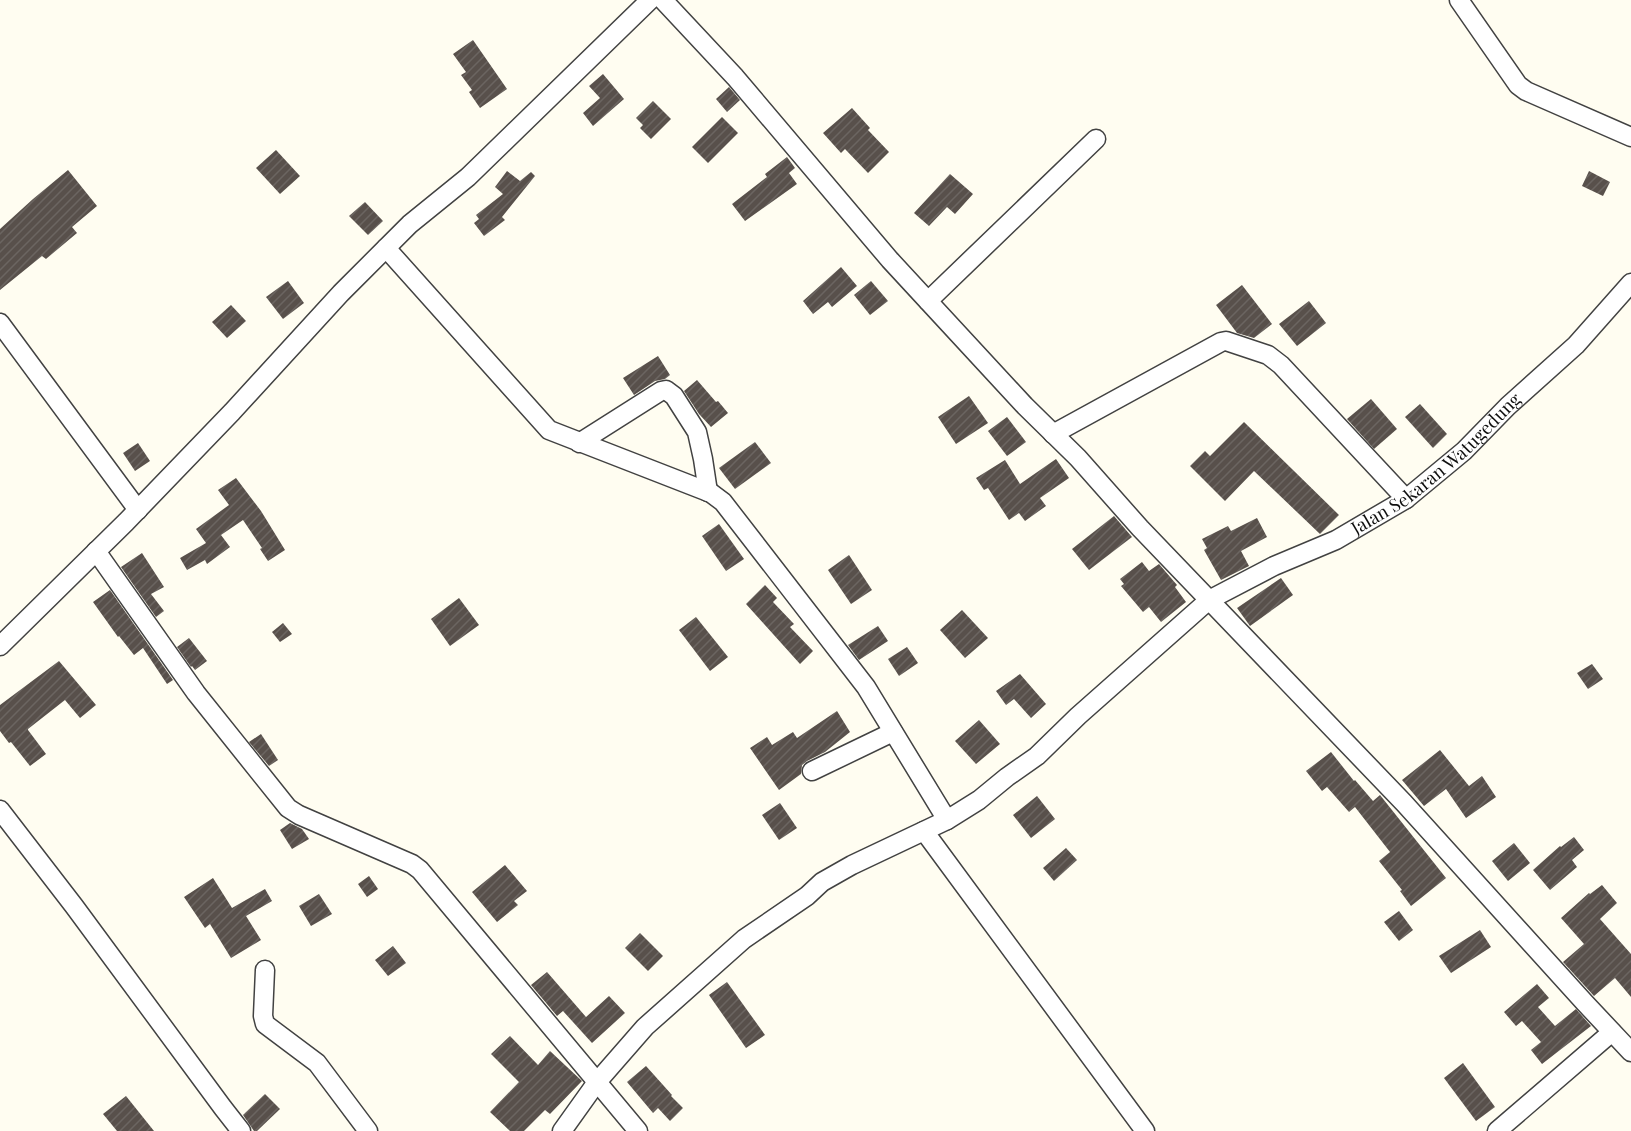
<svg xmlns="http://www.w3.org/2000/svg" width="1631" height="1131" font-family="'Playfair Display',serif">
<defs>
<pattern id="building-hatch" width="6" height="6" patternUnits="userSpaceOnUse" patternTransform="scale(1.5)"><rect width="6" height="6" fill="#58504b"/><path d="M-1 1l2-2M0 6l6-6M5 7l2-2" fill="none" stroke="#6b6561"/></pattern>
</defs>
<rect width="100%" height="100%" fill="#fffdf1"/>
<g fill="url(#building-hatch)">
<path d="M 473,40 L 507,89 L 480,108 L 469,92 L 472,90 L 461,75 L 466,72 L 453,54 Z"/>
<path d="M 603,74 L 624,99 L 593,126 L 583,113 L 600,98 L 589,86 Z"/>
<path d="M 729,87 L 740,100 L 727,112 L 716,99 Z"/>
<path d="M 653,101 L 671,119 L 651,139 L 640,128 L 643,125 L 636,118 Z"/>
<path d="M 852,108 L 870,128 L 868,130 L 889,152 L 868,173 L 845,149 L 841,153 L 823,133 Z"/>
<path d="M 722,117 L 738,133 L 708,163 L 692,147 Z"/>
<path d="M 276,150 L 300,176 L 280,194 L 256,168 Z"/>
<path d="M 787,157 L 795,168 L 789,173 L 797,184 L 745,221 L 732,204 L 767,177 L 765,174 Z"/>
<path d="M 68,170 L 97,206 L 72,227 L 77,233 L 46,259 L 42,256 L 0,290 L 0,229 L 33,199 Z"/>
<path d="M 507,171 L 520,181 L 531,172 L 535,176 L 502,217 L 505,220 L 484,236 L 474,223 L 479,219 L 476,215 L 503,194 L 495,187 Z"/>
<path d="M 1589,171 L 1610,182 L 1603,196 L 1582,186 Z"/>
<path d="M 950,174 L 973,194 L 955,214 L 947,207 L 929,226 L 914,213 Z"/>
<path d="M 365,202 L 383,221 L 368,235 L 349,216 Z"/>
<path d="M 841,267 L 857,286 L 832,307 L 828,302 L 813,314 L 803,301 Z"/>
<path d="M 288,281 L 304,303 L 283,319 L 266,297 Z"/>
<path d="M 871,281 L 888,301 L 870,315 L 854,295 Z"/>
<path d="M 1242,285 L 1272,324 L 1254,338 L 1237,333 L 1216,305 Z"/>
<path d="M 1309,301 L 1326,323 L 1297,346 L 1279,324 Z"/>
<path d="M 231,305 L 246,321 L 227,338 L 212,322 Z"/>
<path d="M 658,356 L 670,375 L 665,379 L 655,381 L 634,395 L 623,378 Z"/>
<path d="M 697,380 L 716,402 L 718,401 L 728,413 L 711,427 L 699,414 L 684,391 Z"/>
<path d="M 969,396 L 988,423 L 956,444 L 938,417 Z"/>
<path d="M 1371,399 L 1397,429 L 1374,449 L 1347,419 Z"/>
<path d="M 1420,404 L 1447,434 L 1433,448 L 1405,417 Z"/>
<path d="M 1007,417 L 1026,442 L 1007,456 L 988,431 Z"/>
<path d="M 1244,422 L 1339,515 L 1320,534 L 1254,471 L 1225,501 L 1190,466 L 1205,451 L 1210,456 Z"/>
<path d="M 755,442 L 771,463 L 735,489 L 719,468 Z"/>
<path d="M 138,443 L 150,461 L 135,471 L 123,453 Z"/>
<path d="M 1056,459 L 1069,478 L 1040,498 L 1046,506 L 1025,521 L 1019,513 L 1009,520 L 988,488 L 984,490 L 976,478 L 1005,460 L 1020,484 Z"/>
<path d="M 236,478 L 261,511 L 285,550 L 268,561 L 260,549 L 262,548 L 243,520 L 221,535 L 230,547 L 207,564 L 205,560 L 187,570 L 180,558 L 206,543 L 196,529 L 229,505 L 218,490 Z"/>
<path d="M 1114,516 L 1132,537 L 1089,570 L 1072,549 Z"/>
<path d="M 1257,518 L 1267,537 L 1241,551 L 1249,566 L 1221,580 L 1204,550 L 1207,548 L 1202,539 L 1228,526 L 1231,531 Z"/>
<path d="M 719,524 L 744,559 L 726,571 L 702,536 Z"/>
<path d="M 142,553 L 164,587 L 151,594 L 164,611 L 156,617 L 121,567 Z"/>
<path d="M 849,555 L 872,590 L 851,604 L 828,570 Z"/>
<path d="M 1142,562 L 1149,571 L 1159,564 L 1177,585 L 1175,587 L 1186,602 L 1161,622 L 1149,607 L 1143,612 L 1121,586 L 1124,584 L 1120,579 Z"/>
<path d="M 1281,578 L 1293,595 L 1250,626 L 1237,608 Z"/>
<path d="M 765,585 L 777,598 L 773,602 L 794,624 L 790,627 L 813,651 L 800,664 L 746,604 Z"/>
<path d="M 110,590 L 173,680 L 167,684 L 143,648 L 134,655 L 119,636 L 118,637 L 93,602 Z"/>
<path d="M 459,598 L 479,625 L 450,646 L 431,619 Z"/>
<path d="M 962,610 L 988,638 L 965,658 L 940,630 Z"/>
<path d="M 696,617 L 728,657 L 710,671 L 679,630 Z"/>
<path d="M 283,623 L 292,634 L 280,642 L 272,632 Z"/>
<path d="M 878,626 L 888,641 L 859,660 L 848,645 Z"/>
<path d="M 189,638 L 207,661 L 195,670 L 192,666 L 191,667 L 177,647 Z"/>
<path d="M 907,647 L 918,663 L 899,676 L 888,659 Z"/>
<path d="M 59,661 L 96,705 L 80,718 L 65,700 L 28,729 L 28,730 L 46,754 L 30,766 L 11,742 L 9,743 L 0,731 L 0,705 Z"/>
<path d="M 1592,664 L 1603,679 L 1588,689 L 1577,673 Z"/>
<path d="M 1020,674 L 1046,704 L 1031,718 L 1014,699 L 1006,705 L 996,691 Z"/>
<path d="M 837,711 L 850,732 L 825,752 L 807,761 L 802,765 L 801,774 L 779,790 L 750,748 L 767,737 L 772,745 L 793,732 L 797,738 Z"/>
<path d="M 979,720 L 1000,744 L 976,764 L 955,741 Z"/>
<path d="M 261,734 L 278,760 L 269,766 L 249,742 Z"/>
<path d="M 1440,750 L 1469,786 L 1482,776 L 1496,797 L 1466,818 L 1446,789 L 1424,806 L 1402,780 Z"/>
<path d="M 1331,752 L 1354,781 L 1355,780 L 1373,801 L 1380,795 L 1446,878 L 1411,906 L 1400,891 L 1402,890 L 1379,861 L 1390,852 L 1355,807 L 1349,812 L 1327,787 L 1322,791 L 1306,771 Z"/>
<path d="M 1037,796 L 1055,819 L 1031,838 L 1013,815 Z"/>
<path d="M 780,803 L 797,828 L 779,840 L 762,815 Z"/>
<path d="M 290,823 L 302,829 L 309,839 L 292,849 L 280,830 Z"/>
<path d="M 1574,837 L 1584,850 L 1572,860 L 1577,867 L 1550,890 L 1533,870 L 1560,846 L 1561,847 Z"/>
<path d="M 1514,843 L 1530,863 L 1508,881 L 1492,861 Z"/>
<path d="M 1066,848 L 1077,860 L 1054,881 L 1043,868 Z"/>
<path d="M 505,865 L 527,891 L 514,901 L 518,905 L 497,922 L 472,892 Z"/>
<path d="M 369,876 L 378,889 L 367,897 L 358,884 Z"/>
<path d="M 213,878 L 232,908 L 265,889 L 272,901 L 246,916 L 261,940 L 231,958 L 210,924 L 205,928 L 184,897 Z"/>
<path d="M 1602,885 L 1617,903 L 1600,919 L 1631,954 L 1631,997 L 1615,978 L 1594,996 L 1563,962 L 1584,944 L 1561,918 L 1589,893 L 1590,894 Z"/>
<path d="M 319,894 L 332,914 L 311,926 L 299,906 Z"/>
<path d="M 1399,911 L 1413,930 L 1399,941 L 1384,922 Z"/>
<path d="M 1480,930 L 1491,947 L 1451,973 L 1439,956 Z"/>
<path d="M 640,933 L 663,956 L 648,971 L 625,948 Z"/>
<path d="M 393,946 L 406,963 L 388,976 L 375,960 Z"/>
<path d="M 547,972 L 586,1017 L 609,996 L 625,1013 L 592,1043 L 563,1011 L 557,1016 L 531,985 Z"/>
<path d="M 727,982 L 765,1035 L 746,1048 L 709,995 Z"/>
<path d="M 1537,984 L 1549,998 L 1538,1007 L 1555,1026 L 1576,1009 L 1591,1026 L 1542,1064 L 1531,1050 L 1541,1042 L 1522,1021 L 1516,1026 L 1504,1012 Z"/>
<path d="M 510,1036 L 538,1065 L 550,1051 L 582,1081 L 550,1114 L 545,1110 L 524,1131 L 510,1131 L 490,1112 L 519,1082 L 491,1054 Z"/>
<path d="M 1463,1063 L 1495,1107 L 1476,1121 L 1444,1078 Z"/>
<path d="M 646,1066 L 672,1095 L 671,1096 L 683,1108 L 670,1121 L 658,1108 L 653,1113 L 627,1082 Z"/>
<path d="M 265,1094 L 280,1109 L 257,1131 L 254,1131 L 243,1115 Z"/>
<path d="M 126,1096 L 154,1131 L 117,1131 L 103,1114 Z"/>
</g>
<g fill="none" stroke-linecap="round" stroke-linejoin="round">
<g stroke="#424242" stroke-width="21">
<g id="minor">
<path d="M 663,0 L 735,77 L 890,260 L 1025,406 L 1078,458 L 1140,528 L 1404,803 L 1585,1003 L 1631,1052"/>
<path d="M 1459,0 L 1518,85 L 1526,91 L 1631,137"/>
<path d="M 386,248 L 549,430 L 711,493 L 723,502 L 866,687 L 947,820"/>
<path d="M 928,301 L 1096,139"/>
<path d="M 0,323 L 138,510"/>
<path d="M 1053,434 L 1221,342 L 1226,341 L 1268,355 L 1281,365 L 1406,499"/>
<path d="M 579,443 L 661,391 L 666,390 L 674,396 L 697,432 L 703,459 L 708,492"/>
<path d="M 96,551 L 196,693 L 288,808 L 299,815 L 412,864 L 420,870 L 638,1131"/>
<path d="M 0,646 L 126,522 L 232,412 L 341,293 L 410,224 L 468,177 L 650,0"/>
<path d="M 812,771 L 893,732"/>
<path d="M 0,810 L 74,906 L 223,1108 L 241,1131"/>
<path d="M 924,831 L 1145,1131"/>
<path d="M 265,970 L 263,1016 L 265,1024 L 317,1063 L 368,1131"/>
<path id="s1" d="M 562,1131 L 597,1082 L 645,1027 L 744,939 L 807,896 L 822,882 L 852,865 L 947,820 L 979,800 L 1007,777 L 1037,756 L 1078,716 L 1209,600 L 1274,566 L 1336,540 L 1406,499 L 1464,451 L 1508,406 L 1576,345 L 1631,283"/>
<path d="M 1497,1131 L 1612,1032"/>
</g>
</g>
<use href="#minor" stroke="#fff" stroke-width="18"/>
</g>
<g text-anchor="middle" stroke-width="6" stroke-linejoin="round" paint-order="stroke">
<g font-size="18" fill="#0f0f0f" stroke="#fff">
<text dy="6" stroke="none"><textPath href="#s1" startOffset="1112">Jalan Sekaran Watugedung</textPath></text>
</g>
</g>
</svg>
